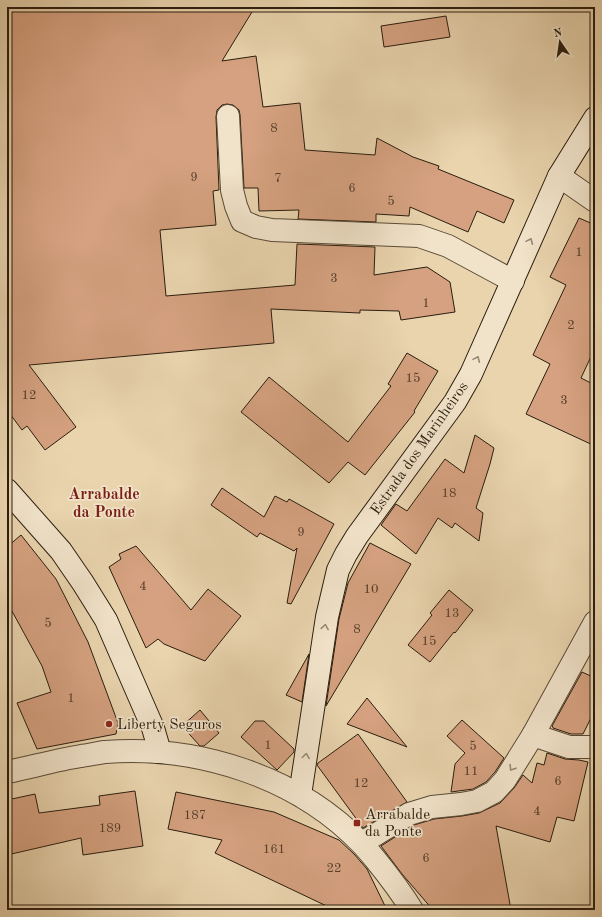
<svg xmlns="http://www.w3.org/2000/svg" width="602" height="917" font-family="'Old Standard TT',serif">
<rect width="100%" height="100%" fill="#e9d4ae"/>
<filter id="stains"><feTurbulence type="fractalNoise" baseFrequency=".005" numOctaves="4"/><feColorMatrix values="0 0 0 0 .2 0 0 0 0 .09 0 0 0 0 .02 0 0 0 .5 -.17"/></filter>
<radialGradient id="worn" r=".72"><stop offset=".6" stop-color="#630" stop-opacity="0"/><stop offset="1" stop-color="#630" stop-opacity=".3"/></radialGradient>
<g fill="#d5a180" stroke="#2a1d0e">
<path d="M 7,7 L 255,7 L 222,61 L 256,56 L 263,107 L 300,103 L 305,150 L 375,155 L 377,138 L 413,157 L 439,166 L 438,169 L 514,200 L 504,223 L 477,211 L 468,232 L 410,207 L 409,216 L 376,214 L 376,222 L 298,219 L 299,210 L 259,211 L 258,188 L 244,188 L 240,115 L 239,110 L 233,105 L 227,104 L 222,105 L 217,110 L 216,117 L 219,190 L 213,191 L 216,225 L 160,230 L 166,296 L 295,285 L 297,244 L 375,247 L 374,275 L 427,267 L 450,282 L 455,312 L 401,320 L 399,311 L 360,310 L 360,313 L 271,309 L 274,343 L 29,365 L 76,427 L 45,450 L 27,426 L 22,430 L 7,410 Z"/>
<path d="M 446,16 L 450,37 L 384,47 L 381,26 Z"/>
<path d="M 579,218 L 595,225 L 595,348 L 581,378 L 595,385 L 595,446 L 526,414 L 550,364 L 533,355 L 566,285 L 550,277 Z"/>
<path d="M 407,353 L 438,371 L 414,411 L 415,412 L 365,475 L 348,462 L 329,483 L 241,412 L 269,377 L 348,442 L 391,386 L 388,384 Z"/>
<path d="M 475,435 L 494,448 L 490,464 L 476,508 L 483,513 L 479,541 L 455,523 L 452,528 L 438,518 L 416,554 L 381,525 L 396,504 L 407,511 L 445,459 L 464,473 Z"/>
<path d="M 222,488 L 264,517 L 275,496 L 287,502 L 289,499 L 334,524 L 291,604 L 287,603 L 297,548 L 294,551 L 260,533 L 257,537 L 211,505 Z"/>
<path d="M 21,535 L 56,579 L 88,642 L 118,723 L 116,734 L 37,749 L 17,703 L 51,692 L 42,666 L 7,602 L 7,547 Z"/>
<path d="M 370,543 L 411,564 L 326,706 L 339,619 L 348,583 Z"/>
<path d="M 136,546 L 191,610 L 208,589 L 241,616 L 205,661 L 164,644 L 158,639 L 146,648 L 109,567 L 121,559 L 119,554 Z"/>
<path d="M 449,590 L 473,610 L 455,633 L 454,632 L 430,662 L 408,645 L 432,615 L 430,613 Z"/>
<path d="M 309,654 L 302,702 L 286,695 Z"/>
<path d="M 582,672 L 595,678 L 595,710 L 583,734 L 571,734 L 553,728 L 553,727 L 552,726 Z"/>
<path d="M 367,698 L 407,747 L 347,724 Z"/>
<path d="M 200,710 L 219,733 L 204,746 L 200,746 L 182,726 Z"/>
<path d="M 462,720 L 504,758 L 495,772 L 486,782 L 473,789 L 451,792 L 455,764 L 465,753 L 447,736 Z"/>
<path d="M 255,721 L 264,721 L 294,749 L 294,752 L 277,770 L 241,737 Z"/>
<path d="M 358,734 L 407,802 L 363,828 L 317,765 L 318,763 Z"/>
<path d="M 547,753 L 565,759 L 579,760 L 588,762 L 574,821 L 557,817 L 550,842 L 496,826 L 511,910 L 433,910 L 402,874 L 381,846 L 414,825 L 434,819 L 462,816 L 479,813 L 500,803 L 514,788 L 523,775 L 532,783 L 537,763 L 544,765 Z"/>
<path d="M 135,791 L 143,846 L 83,855 L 81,838 L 7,855 L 7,800 L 35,794 L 39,813 L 100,805 L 99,796 Z"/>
<path d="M 176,792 L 274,812 L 339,840 L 354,854 L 367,869 L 387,910 L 335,910 L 215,853 L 222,840 L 168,829 Z"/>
</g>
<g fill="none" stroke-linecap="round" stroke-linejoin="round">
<g stroke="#5a4b36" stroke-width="24">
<g id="street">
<path d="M 228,116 L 232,190 L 236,206 L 242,221 L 256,227 L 272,230 L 419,236 L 448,246 L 513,281"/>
<path d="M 559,176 L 595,201"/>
<path d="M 533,735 L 569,747 L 595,747"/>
<path d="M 7,772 C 32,767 56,760 81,756 C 89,755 97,753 105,752 C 197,745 296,776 361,843 C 366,848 370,853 375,859 C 388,875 401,892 412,910"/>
<path d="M 362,843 L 409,814 L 432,807 L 461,804 L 477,801 L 494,792 L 505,780 L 533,735 L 595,622"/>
</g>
</g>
<g stroke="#2a1d0e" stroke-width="24">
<g id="secondary">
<path d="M 7,490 L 61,551 L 83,583 L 106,620 L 153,728 L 160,752"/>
<path d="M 300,795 L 327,617 L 338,570 L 346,554 L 357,536 L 455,402 L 471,374 L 559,176 L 595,118"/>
</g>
</g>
<use href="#street" stroke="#f1e3ca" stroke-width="22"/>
<use href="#secondary" stroke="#f1e3ca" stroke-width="22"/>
</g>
<defs><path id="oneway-chevron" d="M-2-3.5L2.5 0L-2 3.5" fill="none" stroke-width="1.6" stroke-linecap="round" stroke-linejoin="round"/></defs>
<g stroke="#978a75">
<use href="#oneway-chevron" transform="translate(530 241) rotate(-66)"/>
<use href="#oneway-chevron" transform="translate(477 359) rotate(-66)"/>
<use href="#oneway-chevron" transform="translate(325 627) rotate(-81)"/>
<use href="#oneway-chevron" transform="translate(306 756) rotate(-82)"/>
<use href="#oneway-chevron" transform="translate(512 768) rotate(122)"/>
</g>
<g fill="#8f2418" stroke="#f1e3ca" stroke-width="1.5">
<circle cx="109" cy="724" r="4"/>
<rect x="353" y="819" width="8" height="8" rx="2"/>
</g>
<g text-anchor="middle" stroke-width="3.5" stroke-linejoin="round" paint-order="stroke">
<g font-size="13" fill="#553e2a">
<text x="274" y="132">8</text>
<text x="194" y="181">9</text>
<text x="278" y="182">7</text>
<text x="352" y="192">6</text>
<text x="391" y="205">5</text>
<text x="579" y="256">1</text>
<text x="334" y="282">3</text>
<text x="426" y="307">1</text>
<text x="571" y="329">2</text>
<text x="413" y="382">15</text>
<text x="29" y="399">12</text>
<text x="564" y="404">3</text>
<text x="449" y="497">18</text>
<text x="301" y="536">9</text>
<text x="143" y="590">4</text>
<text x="371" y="593">10</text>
<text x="452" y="617">13</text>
<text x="48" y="627">5</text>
<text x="357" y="633">8</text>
<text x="429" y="645">15</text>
<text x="71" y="702">1</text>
<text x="268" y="749">1</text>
<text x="473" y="750">5</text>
<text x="471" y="775">11</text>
<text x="558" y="785">6</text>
<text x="361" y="787">12</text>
<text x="537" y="815">4</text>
<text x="195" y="819">187</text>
<text x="110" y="832">189</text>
<text x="274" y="853">161</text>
<text x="426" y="862">6</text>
<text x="334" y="872">22</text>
</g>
<g font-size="15" fill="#2a1d0e" stroke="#f1e3ca">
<text transform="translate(419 448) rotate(-55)" y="5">Estrada dos Marinheiros</text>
</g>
<g font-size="15" fill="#2a1d0e" stroke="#f1e3ca" text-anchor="start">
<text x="117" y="729">Liberty Seguros</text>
<text x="365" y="819">Arrabalde<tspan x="365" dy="17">da Ponte</tspan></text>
</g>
<g font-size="16" font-weight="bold" fill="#7a1f14" stroke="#f1e3ca">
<text x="104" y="499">Arrabalde<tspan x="104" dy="18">da Ponte</tspan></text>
</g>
</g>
<rect width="602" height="917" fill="none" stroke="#e9d4ae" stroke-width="24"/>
<rect x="8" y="8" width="586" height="901" fill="none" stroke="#2a1d0e" stroke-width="2"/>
<rect x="12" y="12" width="578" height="893" fill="none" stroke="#2a1d0e"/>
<g transform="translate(560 42) rotate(347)" stroke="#f1e3ca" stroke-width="3" paint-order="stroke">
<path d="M0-3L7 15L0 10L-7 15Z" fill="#2a1d0e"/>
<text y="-6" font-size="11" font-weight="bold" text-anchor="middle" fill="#2a1d0e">N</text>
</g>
<rect width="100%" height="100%" filter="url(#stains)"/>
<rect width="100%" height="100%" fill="url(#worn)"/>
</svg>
